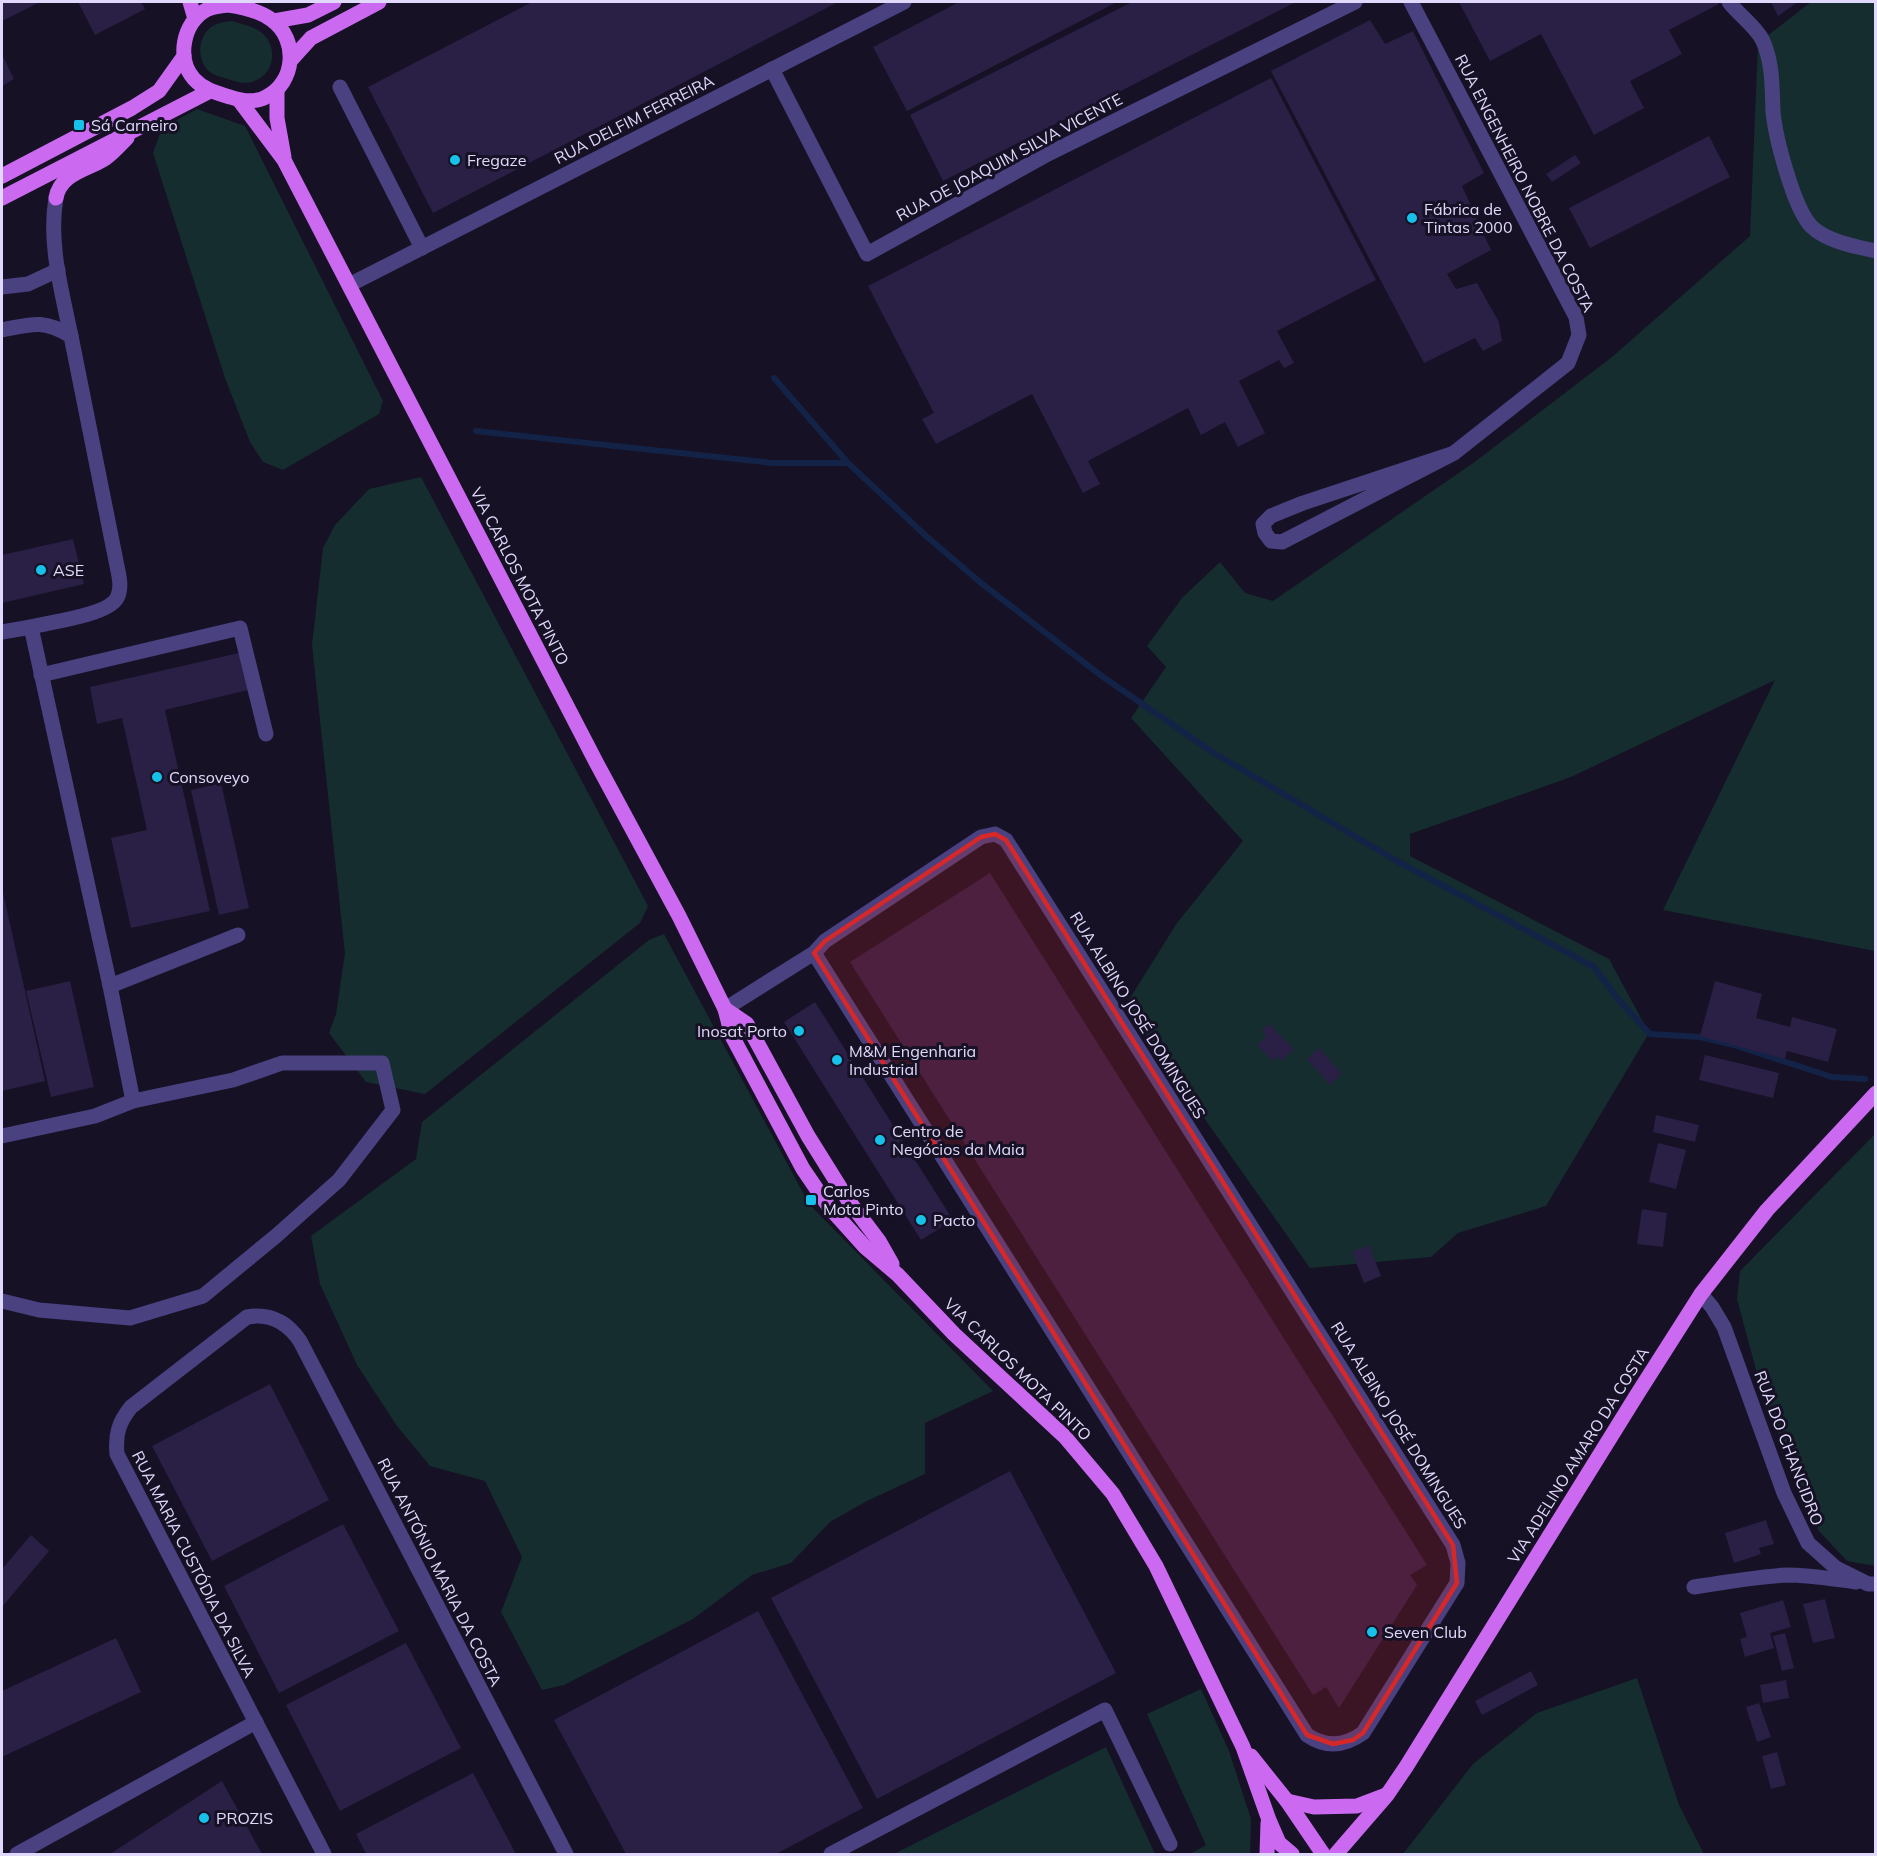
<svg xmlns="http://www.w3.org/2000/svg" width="1877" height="1856" font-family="Mulish,sans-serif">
<rect width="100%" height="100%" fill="#161125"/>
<g fill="#152d2e">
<path d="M 1811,2 L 1875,2 L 1875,951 L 1663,910 L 1775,680 L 1571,777 L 1410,834 L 1410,856 L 1609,959 L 1649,1033 L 1546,1206 L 1458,1233 L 1431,1257 L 1310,1268 L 1125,1006 L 1177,923 L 1243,841 L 1131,718 L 1166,667 L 1147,646 L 1182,598 L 1220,562 L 1245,593 L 1273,601 L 1476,461 L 1612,357 L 1750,236 L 1758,43 Z"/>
<path d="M 232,21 C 241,24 254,26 262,33 C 278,46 275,74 254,81 C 245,85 237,82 228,79 C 222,77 215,76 210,72 C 197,62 197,38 210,28 C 216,23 224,22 232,21 Z"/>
<path d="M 197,109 L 245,126 L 383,401 L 379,414 L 283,470 L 263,462 L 250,442 L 225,378 L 153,153 L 162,128 Z"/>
<path d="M 421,477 L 648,906 L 640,923 L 425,1094 L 366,1082 L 329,1033 L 336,1014 L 345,953 L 312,645 L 323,548 L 335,525 L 369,489 Z"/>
<path d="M 664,934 L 809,1204 L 993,1391 L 925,1423 L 925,1474 L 867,1501 L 830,1522 L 791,1563 L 752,1575 L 693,1619 L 564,1685 L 542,1690 L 501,1612 L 522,1557 L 485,1481 L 430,1466 L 397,1426 L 357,1365 L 320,1284 L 311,1236 L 416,1159 L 422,1122 L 649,940 Z"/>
<path d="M 1875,1134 L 1875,1566 L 1847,1561 L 1819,1531 L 1763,1396 L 1737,1299 L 1740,1271 Z"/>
<path d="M 1637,1678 L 1679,1805 L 1704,1854 L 1403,1854 L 1473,1764 L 1537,1713 Z"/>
<path d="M 1201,1689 L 1229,1751 L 1251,1819 L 1250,1854 L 1190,1854 L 1206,1845 L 1147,1714 Z"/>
<path d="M 1106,1747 L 1155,1854 L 894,1854 Z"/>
</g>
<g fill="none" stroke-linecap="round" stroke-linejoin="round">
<g stroke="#132347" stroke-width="6">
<path d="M 774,378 L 848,463"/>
<path d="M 476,431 L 773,463 L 848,463 L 925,535 L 981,583 L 1103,677 L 1214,753 L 1395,860 L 1594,967 L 1617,998 L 1650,1034 L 1700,1037 L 1734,1045 L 1832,1077 L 1865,1079"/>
</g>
</g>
<g fill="#2a1f44">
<path d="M 2,2 L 40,2 L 2,21 Z"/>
<path d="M 78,2 L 141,2 L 145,9 L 95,35 Z"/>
<path d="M 532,2 L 838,2 L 433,213 L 368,87 Z"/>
<path d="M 959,2 L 1117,2 L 907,111 L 873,47 Z"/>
<path d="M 1132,2 L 1296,2 L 943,181 L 910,115 Z"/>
<path d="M 1459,2 L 1718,2 L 1719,4 L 1669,30 L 1682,54 L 1630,81 L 1644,108 L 1594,135 L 1541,34 L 1490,61 Z"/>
<path d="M 1771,2 L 1798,2 L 1778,16 Z"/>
<path d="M 1370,20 L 1385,44 L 1413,31 L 1484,173 L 1462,186 L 1491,250 L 1447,274 L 1456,289 L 1477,283 L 1499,322 L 1502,341 L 1483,351 L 1475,338 L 1424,363 L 1271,71 Z"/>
<path d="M 2,54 L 14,79 L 2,86 Z"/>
<path d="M 1271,78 L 1376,280 L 1277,331 L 1294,363 L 1284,368 L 1279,360 L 1239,381 L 1265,433 L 1238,447 L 1225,422 L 1201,435 L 1188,408 L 1088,461 L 1100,484 L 1083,493 L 1032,394 L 936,444 L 922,419 L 934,413 L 868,286 Z"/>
<path d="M 1709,136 L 1730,177 L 1590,248 L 1569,208 Z"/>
<path d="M 1575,155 L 1581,163 L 1552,182 L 1546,174 Z"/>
<path d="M 73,539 L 84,584 L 2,603 L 2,555 Z"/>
<path d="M 239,653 L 248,690 L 165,710 L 210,911 L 131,928 L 111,838 L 147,830 L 122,718 L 97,724 L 90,687 Z"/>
<path d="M 221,783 L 249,908 L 219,915 L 191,790 Z"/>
<path d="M 990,873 L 1427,1565 L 1410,1575 L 1417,1585 L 1339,1708 L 1326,1687 L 1313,1695 L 850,962 Z"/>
<path d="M 2,888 L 45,1081 L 2,1091 Z"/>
<path d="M 70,981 L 94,1087 L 51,1097 L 26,991 Z"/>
<path d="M 1715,981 L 1762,994 L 1756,1018 L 1790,1027 L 1792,1017 L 1837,1029 L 1828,1062 L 1787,1051 L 1785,1059 L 1700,1036 Z"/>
<path d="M 815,1002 L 953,1220 L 921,1240 L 784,1022 Z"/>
<path d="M 1269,1024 L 1294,1049 L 1282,1061 L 1277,1056 L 1272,1061 L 1257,1045 L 1266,1036 L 1262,1031 Z"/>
<path d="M 1319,1048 L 1342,1074 L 1330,1085 L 1307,1059 Z"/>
<path d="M 1705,1055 L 1779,1073 L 1773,1098 L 1699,1080 Z"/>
<path d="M 1656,1115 L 1699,1125 L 1695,1142 L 1653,1132 Z"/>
<path d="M 1658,1143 L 1686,1150 L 1676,1189 L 1649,1182 Z"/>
<path d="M 1642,1209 L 1667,1213 L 1663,1247 L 1637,1244 Z"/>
<path d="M 1369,1245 L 1381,1276 L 1364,1283 L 1352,1252 Z"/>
<path d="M 270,1384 L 329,1500 L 212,1561 L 152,1446 Z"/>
<path d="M 1010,1471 L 1116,1673 L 877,1799 L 771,1598 Z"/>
<path d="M 1766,1520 L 1774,1544 L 1759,1548 L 1761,1554 L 1734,1563 L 1725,1533 Z"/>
<path d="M 343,1524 L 399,1631 L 279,1693 L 224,1586 Z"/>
<path d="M 31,1535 L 49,1551 L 2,1607 L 2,1569 Z"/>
<path d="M 1825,1599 L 1835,1638 L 1813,1643 L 1803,1604 Z"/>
<path d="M 1783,1600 L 1791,1627 L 1770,1633 L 1774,1648 L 1745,1657 L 1740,1639 L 1747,1637 L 1740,1613 Z"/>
<path d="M 758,1611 L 863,1808 L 776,1854 L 626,1854 L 554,1720 Z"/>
<path d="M 1785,1633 L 1794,1668 L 1782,1671 L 1773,1636 Z"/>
<path d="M 116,1638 L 141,1692 L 2,1757 L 2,1691 Z"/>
<path d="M 406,1643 L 461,1748 L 340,1811 L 286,1705 Z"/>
<path d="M 1531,1671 L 1538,1685 L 1482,1715 L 1475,1701 Z"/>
<path d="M 1786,1680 L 1789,1698 L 1763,1703 L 1760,1685 Z"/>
<path d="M 1759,1703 L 1771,1737 L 1757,1742 L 1746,1707 Z"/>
<path d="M 1777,1752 L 1786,1785 L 1771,1789 L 1762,1756 Z"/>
<path d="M 473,1773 L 516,1854 L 366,1854 L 356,1834 Z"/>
<path d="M 222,1781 L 262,1854 L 110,1854 Z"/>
</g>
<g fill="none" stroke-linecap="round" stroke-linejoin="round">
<g stroke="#494180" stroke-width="15">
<path d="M 1411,2 L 1576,317 L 1579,335 L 1568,363 L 1454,453 L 1282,542 L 1271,541 L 1265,533 L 1263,524 L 1271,516 L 1303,503 L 1454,453"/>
<path d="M 1729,2 C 1738,14 1754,25 1762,39 C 1773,62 1772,87 1773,111 C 1775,136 1794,210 1812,227 C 1826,241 1857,247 1876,251"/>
<path d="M 772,69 L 867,254 L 1048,154 L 1355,2"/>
<path d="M 340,87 L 422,248"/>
<path d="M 56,198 C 48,243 62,292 71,336"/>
<path d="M 349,285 L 904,2"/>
<path d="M 2,287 L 28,284 L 58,270"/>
<path d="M 2,330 C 32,324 43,319 71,336 L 116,561 C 118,572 123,587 117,598 C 108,615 51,622 31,627 L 110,986 L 133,1101 L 95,1116 L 2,1136"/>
<path d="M 2,632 L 31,627"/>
<path d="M 41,675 L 240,628 L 266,734"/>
<path d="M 110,986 L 238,935"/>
<path d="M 725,1009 L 814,953 L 825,941 L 981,837 L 995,834 L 1006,840 L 1453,1545 L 1458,1563 L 1457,1583 L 1363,1733 C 1345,1746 1326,1748 1307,1735 L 814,953"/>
<path d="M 1701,1294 L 1712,1307 L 1724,1327 L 1784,1493 L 1808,1543 L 1836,1568 L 1868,1584 L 1876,1584"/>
<path d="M 2,1301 L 39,1310 L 130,1318 L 203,1296 L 276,1236 L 339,1180 L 393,1110 L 382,1063 L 282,1063 L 233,1080 L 133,1101"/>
<path d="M 1694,1587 C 1725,1582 1755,1577 1786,1575 C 1810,1575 1833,1579 1856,1582"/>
<path d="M 17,1854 L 256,1722"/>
<path d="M 324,1854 L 117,1454 C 115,1434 119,1422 131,1407 L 247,1317 C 270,1313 287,1322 300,1341 L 566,1854"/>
<path d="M 831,1854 L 1105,1710 L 1170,1844"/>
</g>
<g stroke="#cb6af1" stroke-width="15">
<path d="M 190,2 L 195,19"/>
<path d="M 228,5 C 243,7 260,11 272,20 C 299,40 295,83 266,97 C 255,103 242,101 230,97 C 217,93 204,90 194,79 C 176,59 183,23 206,10 C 213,6 221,6 228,5 Z"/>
<path d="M 274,21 L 308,15 L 334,2"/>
<path d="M 291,60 L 311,38 L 379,2"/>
<path d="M 277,91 L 277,118 L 284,157"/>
<path d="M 239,100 L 284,160 L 596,762 L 679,916 L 725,1009 L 732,1036 L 803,1169 L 829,1207 L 865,1247 L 898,1275 L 954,1334 L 1065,1437 L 1113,1494 L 1156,1566 L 1243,1747 L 1269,1820 L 1279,1843 L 1292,1854"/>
<path d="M 2,176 L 132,108 L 159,91 L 184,56"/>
<path d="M 2,198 L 210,91"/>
<path d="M 56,198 C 60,173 88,170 106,158 C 113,153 120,145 127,138"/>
<path d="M 725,1009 L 747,1024 L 808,1136 L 848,1200 L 879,1241 L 892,1264"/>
<path d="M 1251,1756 L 1287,1801 L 1323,1854"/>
<path d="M 1287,1801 L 1314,1807 L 1357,1806 L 1386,1795"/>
<path d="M 1267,1854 L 1268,1823"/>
<path d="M 1336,1854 L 1387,1795 L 1406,1767 L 1638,1393 L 1701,1294 L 1767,1210 L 1876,1093"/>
</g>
</g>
<path fill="#d62828" fill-opacity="0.2" stroke="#d62828" stroke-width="4.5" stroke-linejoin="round" d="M 995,834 L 1006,840 L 1453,1545 L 1457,1583 L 1363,1733 L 1353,1740 L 1333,1744 L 1307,1735 L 814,953 L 825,941 L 981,837 Z"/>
<g fill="#17c2ea" stroke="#161125" stroke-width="2">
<rect x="73" y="119" width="12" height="12" rx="3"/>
<circle cx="455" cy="160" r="6"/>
<circle cx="1412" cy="218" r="6"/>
<circle cx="41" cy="570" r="6"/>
<circle cx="157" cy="777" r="6"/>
<circle cx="799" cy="1031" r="6"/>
<circle cx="837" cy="1060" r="6"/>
<circle cx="880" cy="1140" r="6"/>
<rect x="805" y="1194" width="12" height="12" rx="3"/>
<circle cx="921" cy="1220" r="6"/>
<circle cx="1372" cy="1632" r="6"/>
<circle cx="204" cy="1818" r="6"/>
</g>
<g text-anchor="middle" stroke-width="6" stroke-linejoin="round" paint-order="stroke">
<g font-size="16" fill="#e0d9fb" stroke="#161125">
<text transform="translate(634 119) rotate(-27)" y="6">RUA DELFIM FERREIRA</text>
<text transform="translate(1009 157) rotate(-28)" y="6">RUA DE JOAQUIM SILVA VICENTE</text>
<text transform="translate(1525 183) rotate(63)" y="6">RUA ENGENHEIRO NOBRE DA COSTA</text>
<text transform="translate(520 576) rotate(63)" y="6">VIA CARLOS MOTA PINTO</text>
<text transform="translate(1138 1015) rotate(58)" y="6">RUA ALBINO JOSÉ DOMINGUES</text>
<text transform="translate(1018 1369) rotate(44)" y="6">VIA CARLOS MOTA PINTO</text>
<text transform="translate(1399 1425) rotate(58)" y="6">RUA ALBINO JOSÉ DOMINGUES</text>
<text transform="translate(1789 1448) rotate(69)" y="6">RUA DO CHANCIDRO</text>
<text transform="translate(1578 1455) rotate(-58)" y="6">VIA ADELINO AMARO DA COSTA</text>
<text transform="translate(194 1564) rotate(63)" y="6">RUA MARIA CUSTÓDIA DA SILVA</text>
<text transform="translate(440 1572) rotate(63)" y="6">RUA ANTÓNIO MARIA DA COSTA</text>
</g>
<g font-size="16" fill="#e0d9fb" stroke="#161125" text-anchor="start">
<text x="91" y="131">Sá Carneiro</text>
<text x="467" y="166">Fregaze</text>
<text x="1424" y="215">Fábrica de<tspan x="1424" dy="18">Tintas 2000</tspan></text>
<text x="53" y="576">ASE</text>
<text x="169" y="783">Consoveyo</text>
<text x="787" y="1037" text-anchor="end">Inosat Porto</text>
<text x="849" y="1057">M&amp;M Engenharia<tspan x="849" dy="18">Industrial</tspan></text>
<text x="892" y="1137">Centro de<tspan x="892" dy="18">Negócios da Maia</tspan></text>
<text x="823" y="1197">Carlos<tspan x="823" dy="18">Mota Pinto</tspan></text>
<text x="933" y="1226">Pacto</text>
<text x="1384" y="1638">Seven Club</text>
<text x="216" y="1824">PROZIS</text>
</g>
</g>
<rect width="1877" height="1856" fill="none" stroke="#e0d9fb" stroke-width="6"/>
</svg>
